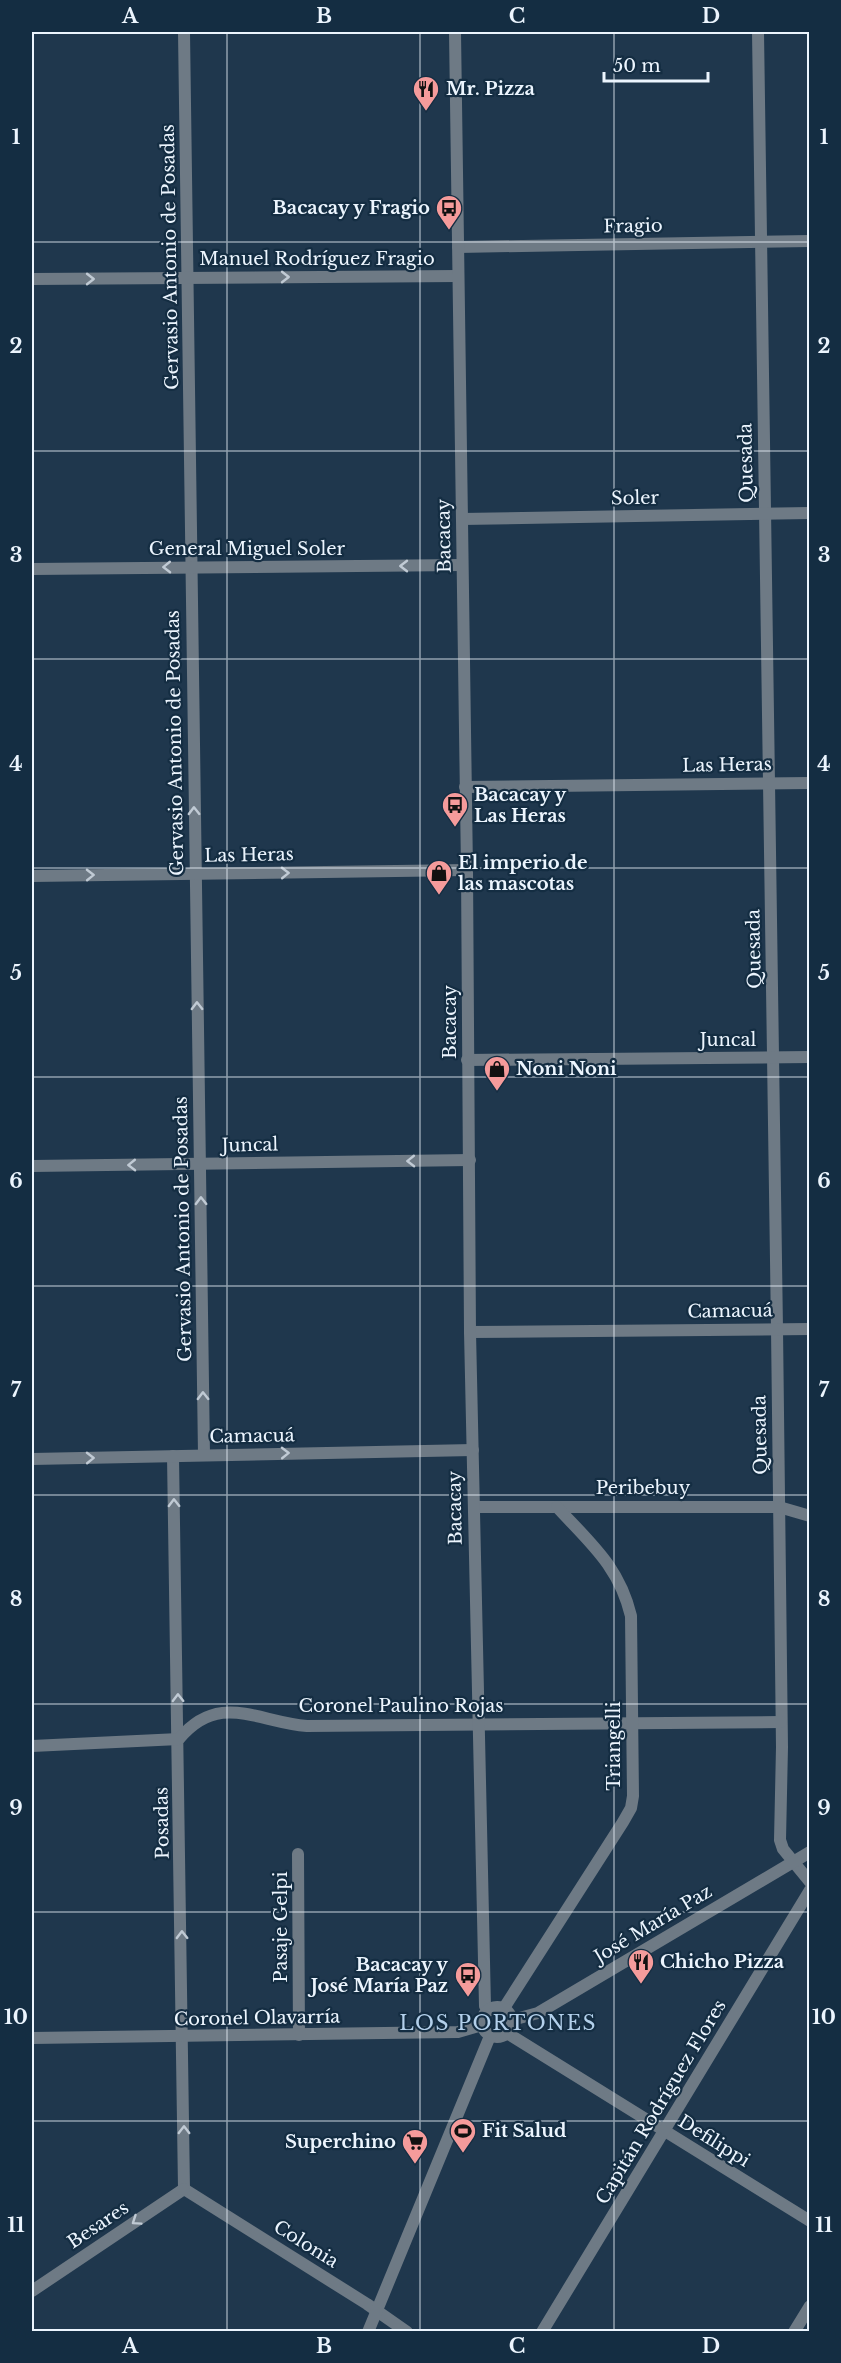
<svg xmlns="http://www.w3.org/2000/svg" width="841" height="2363" font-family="'Libre Baskerville',serif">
<rect width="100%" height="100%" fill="#1f374d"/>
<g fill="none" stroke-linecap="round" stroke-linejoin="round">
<g stroke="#6e7a85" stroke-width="12">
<path d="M 184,32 L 204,1455"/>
<path d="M 758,32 L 777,1329 L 782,1747 L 780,1840 L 783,1849 L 810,1882"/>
<path d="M 458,247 L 810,241"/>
<path d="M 32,279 L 458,276"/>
<path d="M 462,519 L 810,513"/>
<path d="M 32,569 L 462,565"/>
<path d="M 465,787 L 810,783"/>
<path d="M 32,876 L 467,870"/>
<path d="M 467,1060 L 810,1057"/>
<path d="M 32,1166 L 470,1160"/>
<path d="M 470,1332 L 810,1329"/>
<path d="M 173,1456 L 184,2189"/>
<path d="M 32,1459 L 473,1450"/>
<path d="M 474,1507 L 779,1507 L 810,1516"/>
<path d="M 32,1746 L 179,1739 C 219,1691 257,1722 307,1726 L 781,1722"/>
<path d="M 298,1854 L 299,2035"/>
<path d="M 504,2008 L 623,1822 L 631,1808 L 633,1796 L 631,1616 C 619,1566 590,1543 557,1507"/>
<path d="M 507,2033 L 810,2221"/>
<path d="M 32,2038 L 458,2032 L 482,2025"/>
<path d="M 184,2189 L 367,2304 L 407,2332"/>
<path d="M 32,2291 L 184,2189"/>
<path d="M 542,2332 L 810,1890"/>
<path d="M 794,2332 L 810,2306"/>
</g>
<g stroke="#6e7a85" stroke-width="12">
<path d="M 455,32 L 467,870 L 470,1332 L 485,2006 L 488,2011"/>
<circle cx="497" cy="2022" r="15"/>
<path d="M 512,2020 L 538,2013 L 810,1852"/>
<path d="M 368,2332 L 490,2036"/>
</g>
</g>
<defs><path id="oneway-chevron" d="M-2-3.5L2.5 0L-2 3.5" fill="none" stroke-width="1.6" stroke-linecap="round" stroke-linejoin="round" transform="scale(1.5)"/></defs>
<g stroke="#c0cad4">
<use href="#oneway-chevron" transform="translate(285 277)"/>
<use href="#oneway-chevron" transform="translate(90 279)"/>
<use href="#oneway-chevron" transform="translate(404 566) rotate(180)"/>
<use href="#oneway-chevron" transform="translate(167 567) rotate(179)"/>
<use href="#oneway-chevron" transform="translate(194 811) rotate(-91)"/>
<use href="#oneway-chevron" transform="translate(285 873) rotate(-1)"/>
<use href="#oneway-chevron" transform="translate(90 875) rotate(-1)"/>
<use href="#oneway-chevron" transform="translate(197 1006) rotate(-91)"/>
<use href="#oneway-chevron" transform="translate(411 1161) rotate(179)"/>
<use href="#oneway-chevron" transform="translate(132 1165) rotate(179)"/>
<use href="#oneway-chevron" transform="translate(201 1201) rotate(-91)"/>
<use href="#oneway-chevron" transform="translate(203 1396) rotate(-91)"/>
<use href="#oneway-chevron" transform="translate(285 1453) rotate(-1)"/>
<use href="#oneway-chevron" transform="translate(90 1458) rotate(-1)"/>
<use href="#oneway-chevron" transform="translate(174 1503) rotate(-91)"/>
<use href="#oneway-chevron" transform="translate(178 1698) rotate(-91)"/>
<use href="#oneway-chevron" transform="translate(182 1935) rotate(-91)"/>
<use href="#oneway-chevron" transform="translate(184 2130) rotate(-90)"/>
<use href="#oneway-chevron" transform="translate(136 2221) rotate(146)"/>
</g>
<path fill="none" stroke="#ecf5fe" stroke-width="1.5" stroke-opacity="0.55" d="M 227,32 L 227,2332M 420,32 L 420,2332M 614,32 L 614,2332M 32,242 L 810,242M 32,451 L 810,451M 32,659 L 810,659M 32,868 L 810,868M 32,1077 L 810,1077M 32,1286 L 810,1286M 32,1495 L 810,1495M 32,1704 L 810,1704M 32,1912 L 810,1912M 32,2121 L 810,2121"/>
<defs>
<g id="restaurant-pin" transform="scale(1.35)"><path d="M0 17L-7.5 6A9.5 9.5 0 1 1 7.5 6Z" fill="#f59b9b" stroke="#142d42"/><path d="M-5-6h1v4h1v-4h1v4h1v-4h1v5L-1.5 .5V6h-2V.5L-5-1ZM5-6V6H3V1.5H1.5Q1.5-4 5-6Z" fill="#111"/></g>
<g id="bus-pin" transform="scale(1.35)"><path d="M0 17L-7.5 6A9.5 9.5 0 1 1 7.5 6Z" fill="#f59b9b" stroke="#142d42"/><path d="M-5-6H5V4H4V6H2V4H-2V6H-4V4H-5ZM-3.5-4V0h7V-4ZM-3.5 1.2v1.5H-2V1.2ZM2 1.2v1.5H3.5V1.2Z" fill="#111"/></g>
<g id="shop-pin" transform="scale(1.35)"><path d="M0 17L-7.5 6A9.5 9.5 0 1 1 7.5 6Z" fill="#f59b9b" stroke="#142d42"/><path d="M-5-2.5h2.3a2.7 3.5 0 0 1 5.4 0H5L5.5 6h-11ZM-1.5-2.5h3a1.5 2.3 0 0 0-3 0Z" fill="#111"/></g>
<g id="stadium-pin" transform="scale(1.35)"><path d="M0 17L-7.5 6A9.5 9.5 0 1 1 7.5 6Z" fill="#f59b9b" stroke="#142d42"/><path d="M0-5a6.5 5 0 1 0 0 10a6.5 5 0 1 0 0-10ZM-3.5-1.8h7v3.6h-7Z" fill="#111"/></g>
<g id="supermarket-pin" transform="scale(1.35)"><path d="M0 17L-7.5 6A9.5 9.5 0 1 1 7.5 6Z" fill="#f59b9b" stroke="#142d42"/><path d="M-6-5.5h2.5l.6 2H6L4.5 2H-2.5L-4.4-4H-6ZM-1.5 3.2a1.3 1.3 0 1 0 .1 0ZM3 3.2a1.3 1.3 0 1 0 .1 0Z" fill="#111"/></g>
</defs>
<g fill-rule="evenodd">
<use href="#restaurant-pin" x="426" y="89"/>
<use href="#bus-pin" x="449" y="208"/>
<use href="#bus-pin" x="455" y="805"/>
<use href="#shop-pin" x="439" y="873"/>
<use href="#shop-pin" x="497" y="1069"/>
<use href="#restaurant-pin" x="641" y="1962"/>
<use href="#bus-pin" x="468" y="1975"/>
<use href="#stadium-pin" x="463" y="2131"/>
<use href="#supermarket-pin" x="415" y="2142"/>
</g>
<g text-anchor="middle" stroke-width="4.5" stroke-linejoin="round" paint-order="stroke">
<g font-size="18" font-weight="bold" fill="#ecf5fe" stroke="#142d42" text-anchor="start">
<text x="446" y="95">Mr. Pizza</text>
<text x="430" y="214" text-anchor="end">Bacacay y Fragio</text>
<text x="474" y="801">Bacacay y<tspan x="474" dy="21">Las Heras</tspan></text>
<text x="458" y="869">El imperio de<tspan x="458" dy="21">las mascotas</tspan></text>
<text x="516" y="1075">Noni Noni</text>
<text x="660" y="1968">Chicho Pizza</text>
<text x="448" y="1971" text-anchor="end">Bacacay y<tspan x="448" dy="21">José María Paz</tspan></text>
<text x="482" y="2137">Fit Salud</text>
<text x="396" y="2148" text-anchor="end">Superchino</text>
</g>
<g font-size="18" fill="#ecf5fe" stroke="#142d42">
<text transform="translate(633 226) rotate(-1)" y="6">Fragio</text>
<text transform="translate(170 257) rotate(-91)" y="6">Gervasio Antonio de Posadas</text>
<text x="317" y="265">Manuel Rodríguez Fragio</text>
<text transform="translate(746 463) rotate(-91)" y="6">Quesada</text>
<text transform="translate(635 498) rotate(-1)" y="6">Soler</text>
<text transform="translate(444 536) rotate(-91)" y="6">Bacacay</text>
<text x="247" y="555">General Miguel Soler</text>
<text transform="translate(175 743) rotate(-91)" y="6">Gervasio Antonio de Posadas</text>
<text transform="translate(727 765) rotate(-1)" y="6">Las Heras</text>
<text transform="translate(249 855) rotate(-1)" y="6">Las Heras</text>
<text transform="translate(754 949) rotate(-91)" y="6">Quesada</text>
<text transform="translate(450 1022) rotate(-90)" y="6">Bacacay</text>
<text x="728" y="1046">Juncal</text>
<text transform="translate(250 1145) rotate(-1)" y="6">Juncal</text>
<text transform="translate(183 1229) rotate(-91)" y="6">Gervasio Antonio de Posadas</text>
<text transform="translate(730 1311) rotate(-1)" y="6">Camacuá</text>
<text transform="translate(760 1435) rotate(-91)" y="6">Quesada</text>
<text transform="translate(252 1436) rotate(-1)" y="6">Camacuá</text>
<text x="643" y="1494">Peribebuy</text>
<text transform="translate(455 1508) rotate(-91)" y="6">Bacacay</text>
<text x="401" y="1712">Coronel Paulino Rojas</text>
<text transform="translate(614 1746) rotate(-90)" y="6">Triangelli</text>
<text transform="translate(162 1823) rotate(-91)" y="6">Posadas</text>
<text transform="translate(653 1924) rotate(-31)" y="6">José María Paz</text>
<text transform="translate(281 1927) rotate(-90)" y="6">Pasaje Gelpi</text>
<text transform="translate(257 2018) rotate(-1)" y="6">Coronel Olavarría</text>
<text transform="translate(661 2102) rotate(-59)" y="6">Capitán Rodríguez Flores</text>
<text transform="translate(714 2141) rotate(32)" y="6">Defilippi</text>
<text transform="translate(98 2225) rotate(-34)" y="6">Besares</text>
<text transform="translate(306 2244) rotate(32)" y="6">Colonia</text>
</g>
<g font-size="20" letter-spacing="1.5" fill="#b3d0eb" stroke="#142d42">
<text x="498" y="2030">LOS PORTONES</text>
</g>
</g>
<rect width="841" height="2363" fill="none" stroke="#142d42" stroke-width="66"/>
<path d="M604 72v9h104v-9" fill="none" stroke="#ecf5fe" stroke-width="3"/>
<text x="613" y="72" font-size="18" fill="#ecf5fe" stroke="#142d42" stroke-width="4.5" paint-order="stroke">50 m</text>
<rect x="33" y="33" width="775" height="2297" fill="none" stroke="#ecf5fe" stroke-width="2"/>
<g font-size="20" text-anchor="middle" font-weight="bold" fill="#ecf5fe">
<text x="130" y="23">A</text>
<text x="324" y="23">B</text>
<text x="517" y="23">C</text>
<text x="711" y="23">D</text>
<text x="16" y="144">1</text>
<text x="824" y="144">1</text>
<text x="16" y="353">2</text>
<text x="824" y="353">2</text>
<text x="16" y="562">3</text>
<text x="824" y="562">3</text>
<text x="16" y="771">4</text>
<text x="824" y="771">4</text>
<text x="16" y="980">5</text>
<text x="824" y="980">5</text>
<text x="16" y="1188">6</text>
<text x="824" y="1188">6</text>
<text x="16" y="1397">7</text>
<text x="824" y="1397">7</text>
<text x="16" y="1606">8</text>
<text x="824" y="1606">8</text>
<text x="16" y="1815">9</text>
<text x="824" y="1815">9</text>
<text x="16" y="2024">10</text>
<text x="824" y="2024">10</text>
<text x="16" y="2232">11</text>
<text x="824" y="2232">11</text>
<text x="130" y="2353">A</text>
<text x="324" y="2353">B</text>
<text x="517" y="2353">C</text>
<text x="711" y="2353">D</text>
</g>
</svg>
